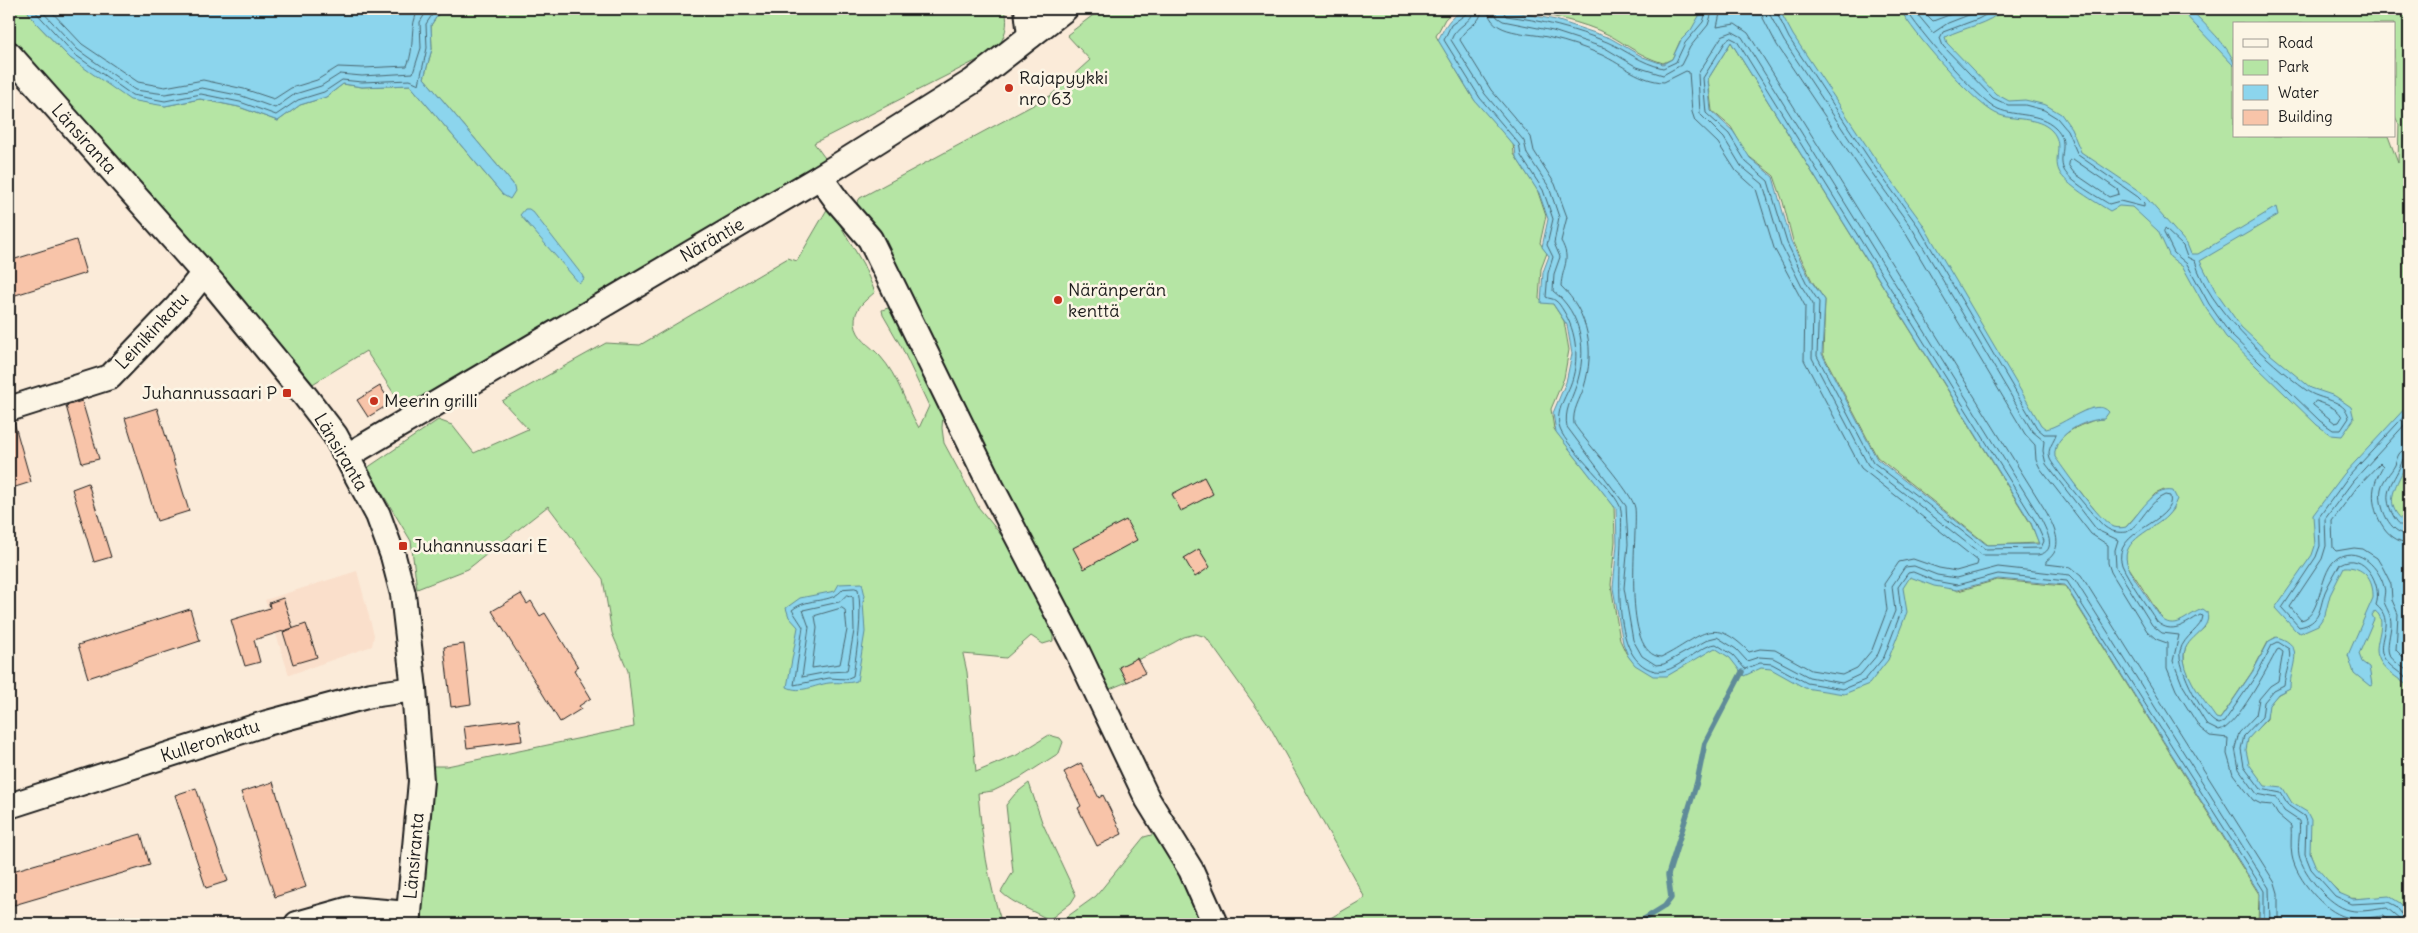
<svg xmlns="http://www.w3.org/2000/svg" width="2418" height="933" font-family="Delius,sans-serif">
<rect width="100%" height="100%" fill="#fbebd9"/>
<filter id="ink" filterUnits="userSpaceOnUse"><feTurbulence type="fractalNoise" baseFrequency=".02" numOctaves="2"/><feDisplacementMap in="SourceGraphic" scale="10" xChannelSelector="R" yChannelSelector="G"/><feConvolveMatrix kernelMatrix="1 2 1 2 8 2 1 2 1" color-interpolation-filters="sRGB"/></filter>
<g filter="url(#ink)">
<path fill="#fadfcb" d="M 357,571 L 374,635 L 372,646 L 289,675 L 265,600 Z"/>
<g fill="#b5e5a4" stroke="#688060" fill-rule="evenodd">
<path d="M 9,9 L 26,9 L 36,23 L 70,58 L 100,77 L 165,106 L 200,99 L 239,107 L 278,121 L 300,105 L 326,97 L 343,84 L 362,87 L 410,85 L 503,195 L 513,184 L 424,78 L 432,49 L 431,25 L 442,9 L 1005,9 C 1009,26 1005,35 997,50 L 814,143 L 835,172 L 404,409 L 366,351 L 311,385 L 9,40 Z"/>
<path d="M 1101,9 L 1456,9 L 1445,19 L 1436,36 L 1473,98 L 1513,143 L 1514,154 L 1537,189 L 1546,216 L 1540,243 L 1547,253 L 1541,269 L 1539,299 L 1551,301 L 1564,321 L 1569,350 L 1564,378 L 1551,409 L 1554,429 L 1614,506 L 1615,541 L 1611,585 L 1620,640 L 1626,653 L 1633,662 L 1713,645 L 1900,585 L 1908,573 L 1958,591 L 1997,580 L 2065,586 L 2259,894 L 2258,924 L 1320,924 L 1365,898 L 1269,725 L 1206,637 L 1196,634 L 1184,637 L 1159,651 L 1119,667 L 1127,682 L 1100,693 L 855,206 L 860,198 L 1050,96 L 1090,60 L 1067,35 Z"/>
<path d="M 1516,9 L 1702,9 L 1698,20 L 1691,31 L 1680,41 L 1672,59 L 1663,63 C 1640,56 1629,46 1609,35 C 1581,21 1546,15 1516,9 Z"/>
<path d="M 1778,9 L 2409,9 L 2409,915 L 2372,899 L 2345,898 L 2315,868 L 2296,808 L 2264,786 L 2248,764 L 2245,751 L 2247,739 L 2267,719 L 2268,706 L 2277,695 L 2289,688 L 2276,637 L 2268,642 L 2252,672 L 2222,716 L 2219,720 L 2215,719 C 2202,699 2171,663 2190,640 C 2194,635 2201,631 2205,627 L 2179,622 L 2170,625 L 2165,623 L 2126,563 C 2126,560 2125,554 2126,551 C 2130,536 2162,523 2173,509 L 2164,490 L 2155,494 L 2125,528 L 2115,528 L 2105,523 L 2054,458 C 2052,436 2077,426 2095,420 C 2100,419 2102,420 2106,417 L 2086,410 L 2053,428 L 2045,430 L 2040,425 L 1875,160 L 1792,36 ZM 2234,24 L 2394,24 L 2394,115 L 2399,124 L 2398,163 L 2388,136 L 2234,136 Z"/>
<path d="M 1731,42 L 2031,524 L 2039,543 L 1988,545 L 1877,457 L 1823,354 L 1825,300 L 1812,281 L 1793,241 L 1783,202 L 1774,176 L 1747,155 L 1731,127 L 1712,111 L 1708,79 Z"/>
<path d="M 829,206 L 863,264 L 875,292 C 865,301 854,308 855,323 C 856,338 871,346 880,356 C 899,377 905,404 919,428 L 929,406 L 902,348 L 883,315 L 882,310 L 888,308 L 903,326 L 943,415 L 942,428 L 944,443 L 979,508 L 1016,553 L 1053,636 L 1053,641 L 1043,644 L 1031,636 L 1006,658 L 963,654 L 967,672 L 976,772 L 1017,755 L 1049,735 L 1060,738 L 1063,742 L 1059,753 L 1020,778 L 993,791 L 978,793 C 982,839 988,881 1002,924 L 418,924 L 430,766 L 447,766 L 634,727 L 628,671 L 612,633 L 603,579 L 548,506 L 468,569 L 417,589 L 411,541 L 367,468 L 438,420 L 452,425 L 474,453 L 528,429 L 502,401 L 606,343 L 640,345 L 788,258 L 797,261 Z"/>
<path d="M 1029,783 L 1042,822 L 1076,895 L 1071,903 L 1049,920 C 1034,911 1013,904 1001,892 L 1013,872 L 1006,805 L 1015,794 Z"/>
<path d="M 1155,834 L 1163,842 L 1204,924 L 1057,924 L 1096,896 L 1144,837 Z"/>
</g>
<g fill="#8cd5ed" stroke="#5f8b99" fill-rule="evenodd">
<path d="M 26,9 L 442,9 L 431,25 L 432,49 L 424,78 L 513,184 L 515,191 L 510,199 L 503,195 L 410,85 L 362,87 L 343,84 L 326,97 L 300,105 L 278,121 L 239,107 L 200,99 L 165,106 L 130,100 L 70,58 L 36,23 Z"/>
<path d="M 1475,9 L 1516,12 L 1556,20 L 1610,38 L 1643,57 L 1663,64 L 1672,59 L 1681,40 L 1691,30 L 1703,9 L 1779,9 L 1793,35 L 1876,160 L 1922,223 L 2041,425 L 2046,429 C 2063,426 2096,396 2109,412 L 2104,419 C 2085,419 2052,435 2055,457 C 2067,473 2099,521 2114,527 C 2118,528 2122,528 2126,527 C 2140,514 2152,487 2173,491 L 2177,499 C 2174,506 2172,511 2167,516 C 2155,529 2120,540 2127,563 C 2131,576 2153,606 2162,619 C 2176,631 2189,613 2203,609 L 2207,612 C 2213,633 2181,636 2184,660 C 2187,680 2205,702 2216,718 L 2220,719 L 2223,715 L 2253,671 L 2269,641 L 2277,637 C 2307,646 2290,665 2290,688 L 2278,694 L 2269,705 L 2267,718 L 2248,739 L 2246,750 L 2249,764 L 2265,786 L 2283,788 L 2292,803 L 2307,812 L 2311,820 L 2310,853 L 2316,867 L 2339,893 L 2353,899 L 2389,896 L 2400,903 L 2409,914 L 2409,924 L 2259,924 L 2260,894 L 2065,585 L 1998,579 L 1957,590 L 1934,586 L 1910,577 L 1903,588 L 1907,612 L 1888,660 L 1869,684 L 1844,694 L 1805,688 L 1771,669 L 1761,668 L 1744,676 L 1730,658 L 1715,648 L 1667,676 L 1653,676 L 1635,665 L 1628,656 L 1623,643 L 1613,588 L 1617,544 L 1616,509 L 1556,432 L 1553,413 L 1566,382 L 1572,354 L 1567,325 L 1553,304 L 1541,303 L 1543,272 L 1549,256 L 1542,247 L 1548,219 L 1539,193 L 1516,157 L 1515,147 L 1475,101 L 1438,40 C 1449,19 1452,13 1475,9 ZM 1731,42 L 2031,523 L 2039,544 L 1987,545 L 1877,459 L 1822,354 L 1825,300 L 1811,281 L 1791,241 L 1773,177 L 1750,158 L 1733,131 L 1711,111 L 1708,79 Z"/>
<path d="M 1900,9 L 2004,9 C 1988,25 1964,27 1945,37 L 1947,43 L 1996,94 L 2009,101 L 2025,100 L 2046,105 L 2061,114 L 2071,128 L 2081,152 L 2142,193 L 2187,244 L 2191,254 L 2198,254 L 2276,207 L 2278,215 L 2200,261 L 2215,290 L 2241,327 L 2270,354 L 2311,388 L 2335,396 L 2351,407 L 2354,419 L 2342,436 L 2331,435 L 2317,425 L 2226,337 L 2205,307 L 2183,267 L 2170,257 L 2158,231 L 2132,207 L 2119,206 L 2110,211 C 2096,202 2065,185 2059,171 C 2053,158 2064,144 2052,131 C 2037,115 2013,122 1995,113 C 1971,100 1913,33 1900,9 Z"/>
<path d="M 2180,9 L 2190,9 L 2195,14 C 2206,26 2234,51 2234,66 Z"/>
<path d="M 525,209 L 529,209 L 533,212 L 582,275 L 584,279 L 579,283 L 520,215 Z"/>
<path d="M 2409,404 C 2409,420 2412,439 2409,454 C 2403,481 2375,502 2409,525 L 2409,687 C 2399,678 2382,670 2378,656 C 2373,643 2389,620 2375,611 L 2372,615 L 2374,619 L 2359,654 L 2362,662 L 2369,667 L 2372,685 L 2370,686 L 2354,673 L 2348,655 L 2373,598 C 2374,579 2363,566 2344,567 L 2330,595 L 2325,615 L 2318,625 L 2300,633 L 2296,631 L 2275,608 L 2312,555 L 2315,546 L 2313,515 L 2344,474 Z"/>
<path d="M 862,583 L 865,596 L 863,602 L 865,632 L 857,681 C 847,684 839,682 829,683 C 814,685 801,694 787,687 L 798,627 L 789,617 L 786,608 L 800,598 L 835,591 L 839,584 Z"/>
</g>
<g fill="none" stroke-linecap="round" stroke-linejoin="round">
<g stroke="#496670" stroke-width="1">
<path d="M 33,9 L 74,54 L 132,95 L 165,101 L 201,94 L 240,102 L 276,115 L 298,100 L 324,92 L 342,80 L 362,82 L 410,80 L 419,84 L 427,48 L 426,24 L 436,9"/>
<path d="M 40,9 L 78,50 L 135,90 L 165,94 L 202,88 L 242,96 L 275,108 L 295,94 L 321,86 L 340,74 L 362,76 L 413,73 L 421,48 L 420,22 L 428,9"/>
<path d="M 49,9 L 82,44 L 138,82 L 165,87 L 203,80 L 244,89 L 274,99 L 291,88 L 317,80 L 338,67 L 363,68 L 407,66 C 416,47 408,26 419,9"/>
<path d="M 1468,9 L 1466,14 L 1451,25 L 1444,40 L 1480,98 L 1519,144 L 1521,156 L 1543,190 L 1553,219 L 1547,245 L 1553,257 L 1548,273 L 1546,297 C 1549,299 1553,298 1556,301 C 1559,303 1561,307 1563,310 C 1577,332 1580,361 1570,386 C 1564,400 1555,413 1560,429 C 1567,449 1619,493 1621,510 C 1625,548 1603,659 1655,671 C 1675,675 1697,646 1716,644 L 1733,655 L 1745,669 L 1760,663 L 1772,664 L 1807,683 L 1843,689 L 1865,680 L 1884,657 L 1901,612 L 1898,587 L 1908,573 L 1913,572 L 1935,581 L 1957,585 L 1998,574 L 2067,581 L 2264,891 L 2264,924"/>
<path d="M 1474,9 C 1473,23 1456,25 1451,40 L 1485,94 L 1524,141 L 1527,154 L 1549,187 L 1559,217 L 1554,243 L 1560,257 L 1554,274 L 1553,291 C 1582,313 1588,352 1576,386 C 1571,401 1564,411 1567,427 L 1626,506 L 1628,544 L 1624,588 L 1633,640 L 1642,656 L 1656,665 L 1664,664 L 1709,639 L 1717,637 L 1736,649 L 1747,661 L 1759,657 L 1773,658 L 1809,677 L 1842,683 L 1861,674 L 1878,654 L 1895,611 L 1892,586 L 1905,567 L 1914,566 L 1937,575 L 1956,578 L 1998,567 L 2070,575 L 2075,580 L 2269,888 L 2270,924"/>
<path d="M 1482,9 C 1481,26 1464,26 1460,40 L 1491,90 L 1531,137 L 1534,151 L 1555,184 L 1567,217 L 1561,241 C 1572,260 1562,267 1561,286 C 1589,313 1595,351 1584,387 C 1580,400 1572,410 1574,424 C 1585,441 1633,493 1635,508 C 1638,535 1620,656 1662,657 C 1701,638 1711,613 1749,652 L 1760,649 L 1775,650 L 1811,670 L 1842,675 L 1857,668 L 1872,650 L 1887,610 L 1884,584 L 1899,562 L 1913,559 L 1939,568 L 1956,571 L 1977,565 L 1978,561 L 1861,468 L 1804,360 L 1805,306 L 1774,248 L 1756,189 L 1736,171 L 1718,143 L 1695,121 L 1692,112 L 1689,72 L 1686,71 L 1664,82 C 1640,81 1623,65 1602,55 C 1586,48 1568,42 1551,38 C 1531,32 1489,36 1488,9"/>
<path d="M 1495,9 L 1497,17 L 1503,21 L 1553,31 L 1605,48 L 1637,67 L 1663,75 L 1681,65 L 1690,47 L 1708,25 L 1713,9"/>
<path d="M 1502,9 L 1506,16 C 1540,20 1575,29 1607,42 C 1628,51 1640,63 1663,68 L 1676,62 L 1685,43 L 1703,22 L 1707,9"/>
<path d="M 1721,9 L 1717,27 L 1735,24 L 1748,33 L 2047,513 C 2055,530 2065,548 2046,561 L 2046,564 L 2071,567 L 2081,575 L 2275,883 L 2278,893 L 2278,924"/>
<path d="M 1761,9 L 1763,18 L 1777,45 L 1861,170 L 1906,234 L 2025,434 L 2035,445 L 2036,460 L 2040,468 L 2091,534 L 2108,545 L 2108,563 L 2111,572 L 2147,631 L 2156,639 L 2167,643 L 2167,668 L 2176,690 L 2200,728 L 2210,736 L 2228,738 L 2227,754 L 2233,774 L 2253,800 L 2261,804 L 2272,805 L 2278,815 L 2291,826 C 2292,836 2290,846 2292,856 C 2296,879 2325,912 2346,917 C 2357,920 2373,917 2384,916 L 2392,924"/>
<path d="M 1769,9 L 1770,15 L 1784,41 L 1867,166 L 1913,230 L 2032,431 L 2044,441 L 2043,451 L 2046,464 L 2097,530 L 2118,540 L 2115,550 L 2116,567 L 2152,625 L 2162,633 L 2179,635 L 2173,661 L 2182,684 L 2207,725 L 2219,731 C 2236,728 2268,667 2277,650 L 2279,649 L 2283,652 L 2278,681 L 2270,686 L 2259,699 L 2256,715 L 2239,733 L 2235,748 L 2239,769 L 2257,794 L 2277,798 L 2284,811 L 2299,821 C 2301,832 2297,844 2299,855 C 2303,874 2330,906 2349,910 C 2360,913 2376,909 2387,908 L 2406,924"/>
<path d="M 1775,9 L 1789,38 L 1872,163 L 1918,226 L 2037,428 L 2044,434 L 2056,434 C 2055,442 2046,448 2050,459 C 2053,467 2098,522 2105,527 C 2112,532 2118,533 2127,532 C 2142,523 2149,501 2165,495 L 2170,496 C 2177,523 2110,530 2122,565 C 2129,581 2147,606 2157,622 C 2172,635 2185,624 2200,615 L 2203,616 C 2202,629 2184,635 2180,651 C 2177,667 2204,721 2219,724 L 2224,722 L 2257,674 L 2272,645 L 2278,642 L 2289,649 C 2292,660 2285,673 2284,685 L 2274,690 L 2264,702 L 2262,717 L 2244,736 L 2241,749 L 2244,766 L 2261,789 L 2281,793 L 2289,806 L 2304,816 L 2306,822 L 2305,854 L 2311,869 L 2335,896 L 2352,904 L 2388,902 L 2396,906 L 2404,917 L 2409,918"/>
<path d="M 1906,9 C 1916,28 1979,101 1998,109 C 2017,117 2039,112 2055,127 C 2071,142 2057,156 2064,170 C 2070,182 2098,197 2109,204 L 2120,201 L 2144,207 L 2144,203 L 2138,197 L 2078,155 L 2067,130 L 2057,118 L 2044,110 L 2025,105 L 2008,105 L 1993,98 L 1943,46 L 1940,38 L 1943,32 L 1978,19 L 1997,9"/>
<path d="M 1913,9 L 1933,33 L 1948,23 L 1984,9"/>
<path d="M 1921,9 L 1933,21 L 1965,9"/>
<path d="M 1733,32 L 1742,37 L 2040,517 C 2046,530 2059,551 2038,555 L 1982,555 L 1868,465 L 1812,358 L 1813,304 L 1802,287 L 1781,245 L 1763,184 L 1741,166 L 1724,138 L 1700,114 L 1698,74 L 1722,36 Z"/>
<path d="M 1731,38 L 1737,41 L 2035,521 L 2044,541 L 2041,548 L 1985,549 L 1873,462 L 1817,356 L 1819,302 L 1807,284 L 1787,243 L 1768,181 L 1746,162 L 1729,134 L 1706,113 L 1703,78 L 1726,41 Z"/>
<path d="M 2070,160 L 2073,159 L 2118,190 L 2119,194 L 2109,197 L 2074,173 L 2069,166 Z"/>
<path d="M 2165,229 L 2183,246 L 2187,257 L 2195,261 C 2208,308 2268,362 2306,390 C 2320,401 2345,398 2349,418 L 2341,430 L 2333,430 L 2320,421 L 2230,334 L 2209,304 L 2187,264 L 2174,253 L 2164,233 Z"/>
<path d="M 2316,401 C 2325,404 2338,408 2342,417 L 2339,422 L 2335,423 L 2313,405 Z"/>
<path d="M 2409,411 L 2348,477 L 2319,517 L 2320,546 L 2316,557 L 2282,608 L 2299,627 C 2321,623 2319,609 2325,592 C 2329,583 2335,573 2340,564 C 2364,550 2383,585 2376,605 C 2396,621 2376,640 2383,656 C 2388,666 2401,673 2409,680"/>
<path d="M 2409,420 L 2353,481 L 2325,519 L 2326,546 L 2322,559 L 2290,607 L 2301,620 C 2323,616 2318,569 2339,557 C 2360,546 2380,569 2384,587 C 2386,592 2383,598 2384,602 C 2387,610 2391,614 2391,624 C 2391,632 2386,647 2389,654 C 2393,662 2403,667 2409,672"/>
<path d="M 2409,449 C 2398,450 2398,456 2395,465 C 2391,473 2383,479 2381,489 C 2378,506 2389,534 2409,535"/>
<path d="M 2409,456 L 2403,459 C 2395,483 2379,490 2394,517 C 2398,523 2402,528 2409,529"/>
<path d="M 2409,543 C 2385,542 2370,510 2374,488 C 2375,481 2379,473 2383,466 L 2380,463 L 2358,486 L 2332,521 L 2333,548 L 2336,551 L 2354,548 L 2363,549 L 2377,558 L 2383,568 L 2391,584 L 2392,600 L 2398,614 L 2396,650 L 2409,663"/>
<path d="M 855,588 L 858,589 C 863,618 857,647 853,676 L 846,679 L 829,678 L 794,685 L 803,627 L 792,610 C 809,596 831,605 843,589 Z"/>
<path d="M 847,595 L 853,597 L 854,631 L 847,671 L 828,672 L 802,677 L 809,627 L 803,610 L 839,602 Z"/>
<path d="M 842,608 L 845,610 L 847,630 L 840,664 L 812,668 L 817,628 L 815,616 Z"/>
</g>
<path stroke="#5f8b99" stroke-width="5.5" d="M 1636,924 L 1665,906 L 1671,898 L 1668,875 L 1697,782 L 1705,743 L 1742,672"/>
</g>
<g fill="#f8c4a9" stroke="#1c1c1c">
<path d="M 76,240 L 86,273 L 9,297 L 9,261 Z"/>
<path d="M 380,386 L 391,403 L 368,417 L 357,400 Z"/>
<path d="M 82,401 L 99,459 L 82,463 L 66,406 Z"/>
<path d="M 157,408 L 189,511 L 157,521 L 125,418 Z"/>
<path d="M 9,422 L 14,422 L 31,482 L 9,489 Z"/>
<path d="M 1204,477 L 1213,494 L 1181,511 L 1172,494 Z"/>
<path d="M 88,483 L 111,557 L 94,562 L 72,489 Z"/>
<path d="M 1126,520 L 1137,540 L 1084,569 L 1073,548 Z"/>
<path d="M 1199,549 L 1210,567 L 1195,577 L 1184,558 Z"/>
<path d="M 521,594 L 527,604 L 531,601 L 540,616 L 545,613 L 578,667 L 574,670 L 591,698 L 579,706 L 581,709 L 560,722 L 492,611 Z"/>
<path d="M 283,598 L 293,628 L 254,640 L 260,662 L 245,666 L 231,620 L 270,608 L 269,603 Z"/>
<path d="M 190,609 L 200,641 L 88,678 L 78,645 Z"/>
<path d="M 306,624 L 317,657 L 293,664 L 283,632 Z"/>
<path d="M 464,644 L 471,704 L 451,707 L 444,647 Z"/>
<path d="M 1137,658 L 1145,673 L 1127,682 L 1119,667 Z"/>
<path d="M 519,719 L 522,741 L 467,748 L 464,726 Z"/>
<path d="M 1081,763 L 1099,798 L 1103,795 L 1122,834 L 1097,846 L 1078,808 L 1081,806 L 1064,772 Z"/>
<path d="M 273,782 L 306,887 L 275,897 L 241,792 Z"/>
<path d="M 196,788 L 228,881 L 206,888 L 175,795 Z"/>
<path d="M 141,834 L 150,865 L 14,905 L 9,888 L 9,872 Z"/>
</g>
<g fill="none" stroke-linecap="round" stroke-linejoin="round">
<g stroke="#1c1c1c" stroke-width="28">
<g id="minor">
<path d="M 1027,9 L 1030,36"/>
<path d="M 9,54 L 215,286 L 302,392 L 335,435 L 378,515 L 393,556 L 403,594 L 414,689 L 421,781 L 408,924"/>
<path d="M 820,177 L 838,202 L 870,239 L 990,484 L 1078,653 L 1148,800 L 1191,870 L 1215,924"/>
<path d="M 9,409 L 110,377 L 178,306 L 204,273"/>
<path d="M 347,456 L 820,177 L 973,81 L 1065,9"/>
<path d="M 9,806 L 267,723 L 371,695 L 414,689"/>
<path d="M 297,924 L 350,909 L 409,914"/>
</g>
</g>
<use href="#minor" stroke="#fcf5e5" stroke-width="24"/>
</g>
</g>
<g fill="#c8321e" stroke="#fcf5e5" stroke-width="2">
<circle cx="1009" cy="88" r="5"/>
<circle cx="1058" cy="300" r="5"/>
<rect x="282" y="388" width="10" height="10" rx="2.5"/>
<circle cx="374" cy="401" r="5"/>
<rect x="398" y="541" width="10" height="10" rx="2.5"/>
</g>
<g text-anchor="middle" stroke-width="5" stroke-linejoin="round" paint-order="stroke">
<g font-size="18" fill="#1c1c1c" stroke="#fcf5e5" text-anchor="start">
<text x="1019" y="84">Rajapyykki<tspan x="1019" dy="21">nro 63</tspan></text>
<text x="1068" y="296">Näränperän<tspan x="1068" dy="21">kenttä</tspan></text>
<text x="277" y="399" text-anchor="end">Juhannussaari P</text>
<text x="384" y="407">Meerin grilli</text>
<text x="413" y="552">Juhannussaari E</text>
</g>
<g font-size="18" fill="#1c1c1c" stroke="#fcf5e5">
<text transform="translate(84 139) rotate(48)" y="6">Länsiranta</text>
<text transform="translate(712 240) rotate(-30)" y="6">Näräntie</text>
<text transform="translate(152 331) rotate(-47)" y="6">Leinikinkatu</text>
<text transform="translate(341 452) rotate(59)" y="6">Länsiranta</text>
<text transform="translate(210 741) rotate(-18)" y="6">Kulleronkatu</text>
<text transform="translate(414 856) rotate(-85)" y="6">Länsiranta</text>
</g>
</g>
<rect width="2418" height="933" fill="none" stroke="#fcf5e5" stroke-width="30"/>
<rect x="15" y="15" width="2388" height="903" fill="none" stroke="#1c1c1c" stroke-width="2" filter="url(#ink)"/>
<rect x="2233" y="22" width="162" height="115" fill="#fcf5e5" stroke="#a29e95"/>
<rect x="2243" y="39" width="25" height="8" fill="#fcf5e5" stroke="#a29e95"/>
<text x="2278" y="48" font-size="15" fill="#1c1c1c">Road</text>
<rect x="2243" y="60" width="25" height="15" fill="#b5e5a4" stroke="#a29e95"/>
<text x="2278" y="72" font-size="15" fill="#1c1c1c">Park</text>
<rect x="2243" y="85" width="25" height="15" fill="#8cd5ed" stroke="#a29e95"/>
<text x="2278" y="98" font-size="15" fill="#1c1c1c">Water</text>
<rect x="2243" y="110" width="25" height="15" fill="#f8c4a9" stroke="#a29e95"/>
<text x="2278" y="122" font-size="15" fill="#1c1c1c">Building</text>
</svg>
